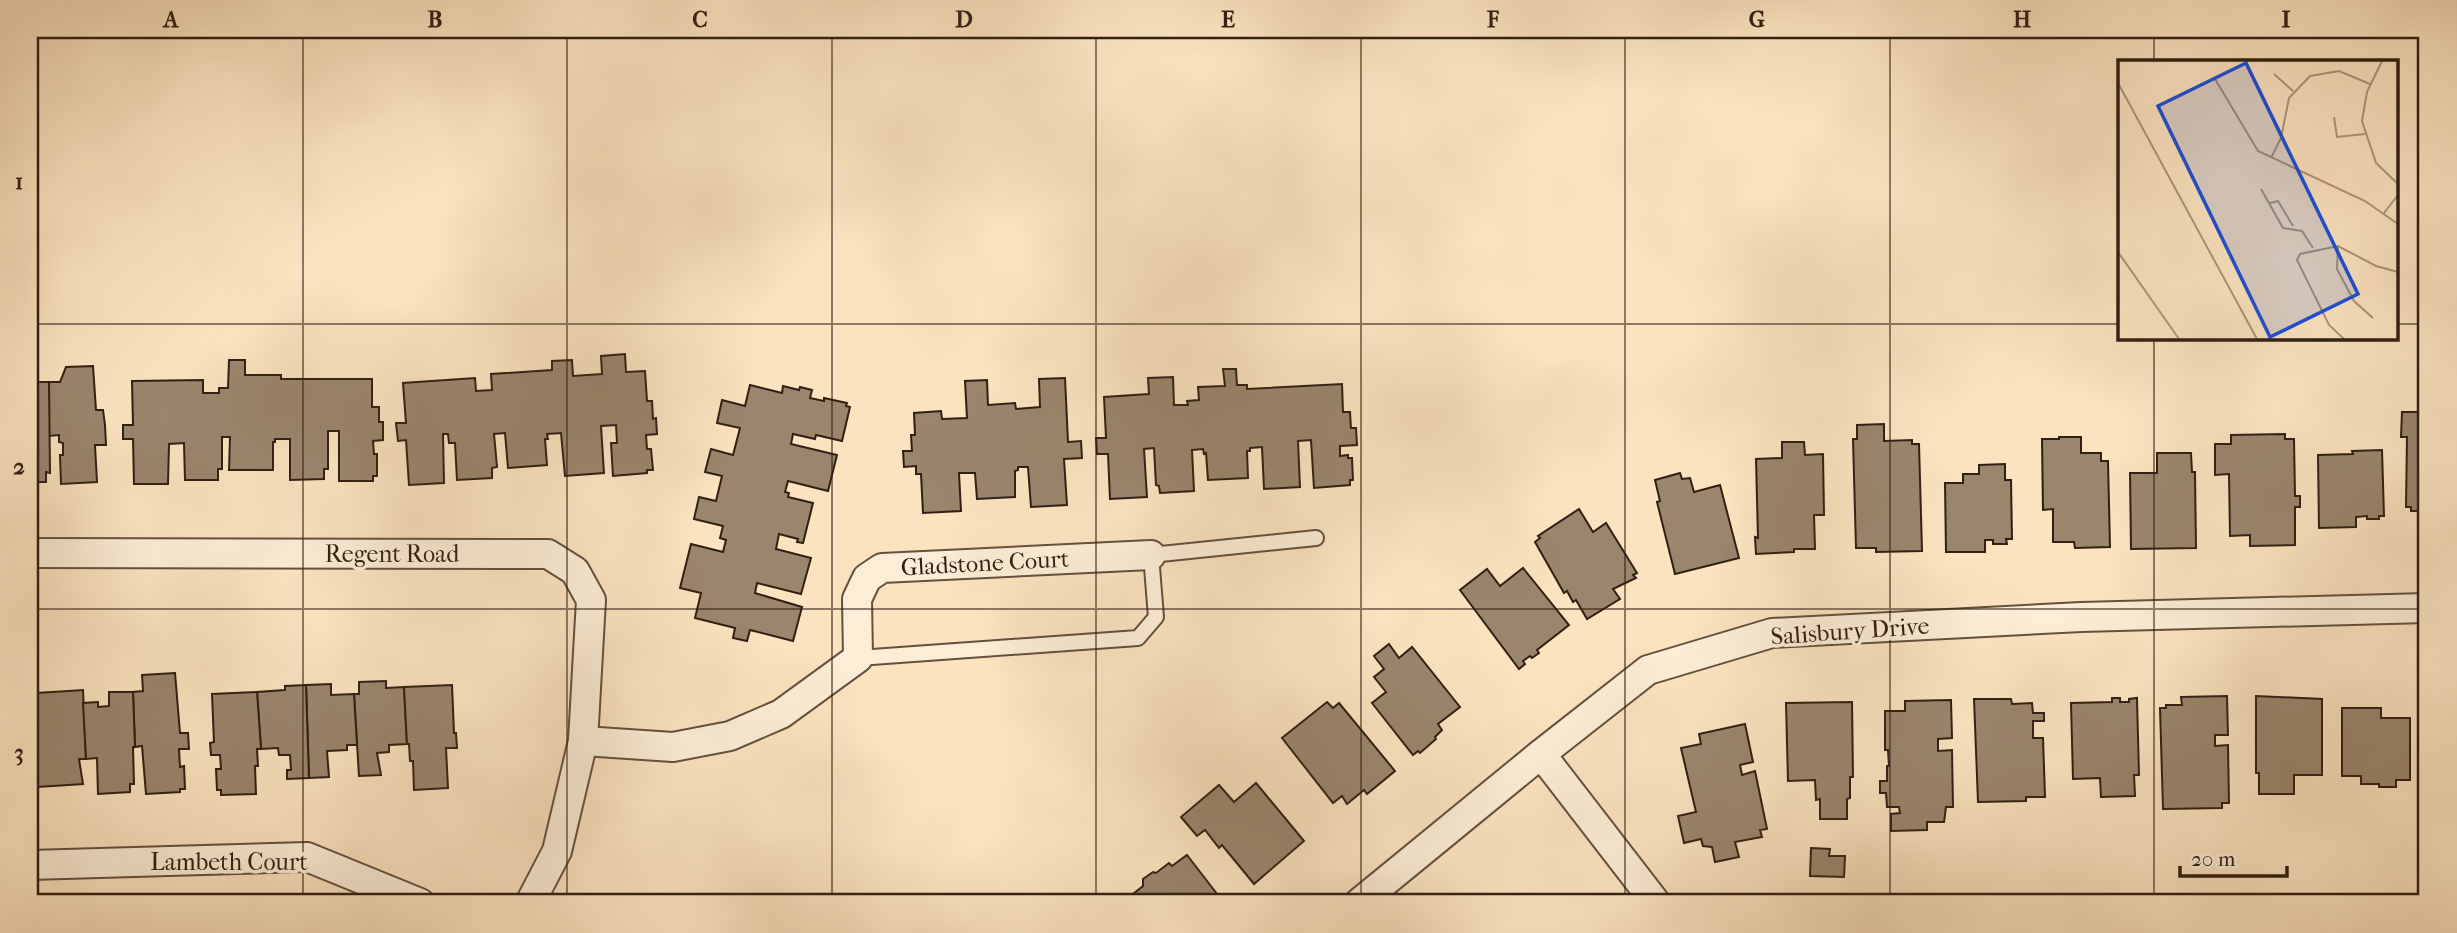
<svg xmlns="http://www.w3.org/2000/svg" width="2457" height="933" font-family="'IM FELL French Canon',serif">
<rect width="100%" height="100%" fill="#fbe3c0"/>
<filter id="stains"><feTurbulence type="fractalNoise" baseFrequency=".00286" numOctaves="4"/><feColorMatrix values="0 0 0 0 .2 0 0 0 0 .09 0 0 0 0 .02 0 0 0 .5 -.17"/></filter>
<radialGradient id="worn" r=".72"><stop offset=".6" stop-color="#630" stop-opacity="0"/><stop offset="1" stop-color="#630" stop-opacity=".3"/></radialGradient>
<g fill="#9a856d" stroke="#311f14" stroke-width="2">
<path d="M 625,354 L 626,372 L 645,371 L 647,401 L 652,401 L 653,419 L 656,418 L 657,434 L 646,435 L 647,449 L 651,449 L 653,470 L 647,470 L 647,473 L 613,476 L 611,443 L 617,443 L 616,425 L 601,426 L 604,473 L 565,476 L 561,433 L 547,434 L 548,439 L 545,439 L 547,465 L 508,468 L 505,433 L 494,434 L 497,467 L 492,468 L 492,478 L 457,480 L 455,443 L 449,443 L 448,434 L 443,434 L 444,483 L 409,485 L 406,440 L 398,441 L 396,423 L 406,423 L 403,383 L 475,378 L 476,391 L 492,390 L 491,374 L 552,370 L 552,361 L 572,360 L 573,376 L 602,374 L 601,356 Z"/>
<path d="M 229,360 L 245,360 L 245,375 L 281,375 L 281,379 L 372,379 L 372,407 L 379,407 L 379,422 L 383,422 L 383,440 L 373,441 L 374,454 L 377,454 L 377,476 L 373,476 L 373,481 L 339,481 L 339,431 L 328,431 L 328,469 L 324,469 L 324,479 L 290,480 L 290,439 L 275,439 L 275,442 L 273,442 L 273,470 L 229,470 L 230,437 L 222,437 L 222,469 L 218,469 L 218,480 L 185,480 L 184,443 L 169,444 L 168,484 L 134,484 L 133,439 L 123,439 L 123,425 L 133,425 L 132,381 L 203,380 L 203,393 L 219,393 L 219,388 L 228,388 Z"/>
<path d="M 93,366 L 96,410 L 103,410 L 105,425 L 106,445 L 95,445 L 97,482 L 61,484 L 60,455 L 63,455 L 63,443 L 59,442 L 59,435 L 49,436 L 49,382 L 60,382 L 66,367 Z"/>
<path d="M 1223,369 L 1236,369 L 1237,385 L 1247,385 L 1247,389 L 1342,384 L 1343,412 L 1350,412 L 1351,428 L 1356,428 L 1357,445 L 1340,446 L 1340,456 L 1348,455 L 1348,458 L 1352,458 L 1353,480 L 1350,480 L 1350,485 L 1314,488 L 1311,440 L 1298,441 L 1300,487 L 1264,489 L 1262,447 L 1250,448 L 1250,451 L 1247,451 L 1248,478 L 1208,480 L 1206,453 L 1204,454 L 1203,449 L 1192,450 L 1194,491 L 1160,493 L 1159,486 L 1156,485 L 1154,448 L 1144,449 L 1147,497 L 1110,499 L 1108,454 L 1097,454 L 1096,438 L 1106,438 L 1104,397 L 1149,394 L 1148,378 L 1173,377 L 1174,405 L 1188,405 L 1187,401 L 1199,400 L 1198,387 L 1225,386 Z"/>
<path d="M 1065,378 L 1068,442 L 1081,441 L 1082,458 L 1064,459 L 1067,505 L 1031,507 L 1028,467 L 1018,467 L 1018,470 L 1015,471 L 1015,497 L 977,499 L 975,473 L 959,473 L 961,511 L 923,513 L 921,474 L 916,474 L 916,466 L 904,467 L 903,451 L 912,451 L 911,435 L 915,435 L 914,413 L 941,411 L 942,419 L 967,418 L 965,381 L 987,380 L 988,405 L 1015,403 L 1016,409 L 1040,407 L 1039,379 Z"/>
<path d="M 30,382 L 49,382 L 50,473 L 46,472 L 46,482 L 30,482 Z"/>
<path d="M 750,385 L 782,393 L 783,386 L 799,390 L 800,387 L 812,390 L 810,398 L 824,401 L 824,398 L 847,403 L 846,406 L 850,407 L 842,441 L 816,435 L 815,439 L 793,434 L 791,444 L 837,455 L 828,491 L 788,481 L 785,492 L 789,493 L 788,497 L 813,503 L 803,543 L 797,542 L 798,539 L 779,534 L 776,549 L 811,558 L 801,594 L 757,583 L 755,593 L 802,607 L 793,641 L 750,630 L 747,641 L 733,638 L 735,628 L 695,618 L 701,593 L 680,588 L 691,544 L 723,552 L 726,540 L 720,538 L 723,526 L 694,519 L 699,497 L 716,501 L 722,476 L 705,472 L 711,449 L 733,455 L 740,428 L 717,423 L 722,400 L 745,406 Z"/>
<path d="M 2402,412 L 2427,412 L 2427,511 L 2411,511 L 2411,507 L 2406,507 L 2407,437 L 2401,437 Z"/>
<path d="M 1884,424 L 1884,441 L 1912,440 L 1912,444 L 1919,444 L 1922,551 L 1876,552 L 1876,548 L 1856,548 L 1853,439 L 1857,439 L 1857,425 Z"/>
<path d="M 2285,434 L 2285,439 L 2294,439 L 2295,496 L 2300,496 L 2300,507 L 2295,507 L 2295,545 L 2250,546 L 2250,535 L 2230,536 L 2229,474 L 2215,475 L 2215,444 L 2231,444 L 2231,435 Z"/>
<path d="M 2059,437 L 2081,437 L 2081,453 L 2101,453 L 2101,461 L 2108,461 L 2110,547 L 2075,548 L 2074,542 L 2053,542 L 2053,509 L 2043,510 L 2042,439 L 2059,439 Z"/>
<path d="M 1782,442 L 1804,442 L 1805,455 L 1823,454 L 1824,515 L 1814,515 L 1815,549 L 1794,549 L 1794,552 L 1756,554 L 1755,537 L 1758,538 L 1756,459 L 1782,458 Z"/>
<path d="M 2382,450 L 2384,516 L 2379,516 L 2379,519 L 2367,519 L 2367,516 L 2356,517 L 2356,527 L 2319,528 L 2318,455 L 2353,454 L 2352,451 Z"/>
<path d="M 2157,453 L 2191,453 L 2192,472 L 2195,472 L 2196,548 L 2131,549 L 2130,473 L 2157,473 Z"/>
<path d="M 2005,464 L 2005,480 L 2011,480 L 2012,539 L 2006,539 L 2007,544 L 1993,544 L 1993,540 L 1985,540 L 1985,552 L 1946,552 L 1945,483 L 1963,483 L 1963,474 L 1979,474 L 1979,465 Z"/>
<path d="M 1680,473 L 1682,479 L 1690,478 L 1694,492 L 1720,485 L 1739,558 L 1675,574 L 1657,502 L 1660,501 L 1655,480 Z"/>
<path d="M 1579,509 L 1593,532 L 1606,523 L 1637,573 L 1633,575 L 1636,578 L 1613,589 L 1620,599 L 1587,619 L 1576,600 L 1573,602 L 1567,591 L 1564,593 L 1535,542 L 1540,538 L 1538,536 Z"/>
<path d="M 1523,568 L 1569,625 L 1537,650 L 1539,653 L 1532,658 L 1530,656 L 1523,661 L 1525,664 L 1519,669 L 1460,590 L 1487,569 L 1500,586 Z"/>
<path d="M 1389,644 L 1399,658 L 1412,647 L 1460,707 L 1438,724 L 1442,730 L 1435,737 L 1436,739 L 1420,753 L 1418,751 L 1413,755 L 1372,703 L 1386,692 L 1374,677 L 1384,669 L 1374,656 Z"/>
<path d="M 175,673 L 180,733 L 188,733 L 189,749 L 179,749 L 180,767 L 184,766 L 185,789 L 180,789 L 180,792 L 146,794 L 142,746 L 135,747 L 133,692 L 143,691 L 142,675 Z"/>
<path d="M 386,681 L 386,688 L 404,687 L 407,744 L 389,745 L 389,752 L 377,753 L 381,775 L 359,776 L 354,694 L 359,694 L 359,682 Z"/>
<path d="M 331,684 L 331,695 L 354,694 L 357,745 L 347,745 L 347,750 L 327,751 L 329,777 L 309,778 L 306,685 Z"/>
<path d="M 306,685 L 309,778 L 287,779 L 287,770 L 291,770 L 290,755 L 279,755 L 278,748 L 261,749 L 257,692 L 285,690 L 285,686 Z"/>
<path d="M 452,685 L 454,733 L 456,733 L 457,748 L 446,748 L 448,788 L 414,790 L 413,761 L 410,761 L 409,744 L 407,744 L 404,687 Z"/>
<path d="M 83,690 L 86,759 L 79,759 L 83,784 L 38,787 L 36,756 L 31,756 L 30,698 L 38,697 L 37,693 Z"/>
<path d="M 109,692 L 133,692 L 135,747 L 133,747 L 134,784 L 130,784 L 130,792 L 98,794 L 97,758 L 86,759 L 83,703 L 98,702 L 98,707 L 109,706 Z"/>
<path d="M 257,692 L 261,749 L 257,749 L 258,766 L 255,766 L 256,794 L 221,795 L 221,790 L 217,790 L 216,769 L 221,769 L 220,755 L 211,755 L 210,743 L 214,742 L 212,694 Z"/>
<path d="M 2227,696 L 2228,735 L 2215,735 L 2215,746 L 2228,745 L 2229,803 L 2222,803 L 2222,808 L 2163,809 L 2160,708 L 2166,708 L 2166,705 L 2182,705 L 2181,697 Z"/>
<path d="M 2256,696 L 2322,699 L 2322,775 L 2294,775 L 2294,794 L 2259,794 L 2259,773 L 2256,773 Z"/>
<path d="M 2112,698 L 2120,698 L 2120,702 L 2129,702 L 2129,699 L 2137,698 L 2139,775 L 2134,775 L 2135,796 L 2101,797 L 2100,778 L 2073,779 L 2071,703 L 2112,702 Z"/>
<path d="M 1974,699 L 2011,699 L 2012,704 L 2032,703 L 2033,713 L 2044,713 L 2044,721 L 2033,721 L 2033,738 L 2043,738 L 2045,797 L 2026,797 L 2026,801 L 1978,802 Z"/>
<path d="M 1951,700 L 1952,738 L 1938,739 L 1938,751 L 1952,750 L 1953,807 L 1946,807 L 1944,822 L 1927,822 L 1927,830 L 1891,831 L 1891,814 L 1900,813 L 1899,807 L 1887,807 L 1886,793 L 1880,793 L 1880,781 L 1887,781 L 1887,766 L 1889,766 L 1888,750 L 1885,750 L 1885,711 L 1905,711 L 1905,701 Z"/>
<path d="M 1327,702 L 1333,708 L 1339,703 L 1395,771 L 1367,794 L 1364,790 L 1347,804 L 1342,796 L 1333,803 L 1282,738 Z"/>
<path d="M 1852,702 L 1853,777 L 1850,777 L 1850,798 L 1847,799 L 1847,819 L 1820,819 L 1820,799 L 1816,800 L 1815,780 L 1788,781 L 1786,703 Z"/>
<path d="M 2342,708 L 2381,708 L 2381,718 L 2410,718 L 2410,780 L 2396,780 L 2396,787 L 2379,787 L 2379,784 L 2361,784 L 2361,776 L 2342,776 Z"/>
<path d="M 1745,724 L 1753,762 L 1740,765 L 1742,775 L 1755,771 L 1767,829 L 1760,830 L 1762,837 L 1735,842 L 1739,857 L 1715,862 L 1712,847 L 1703,846 L 1701,839 L 1684,843 L 1678,816 L 1696,812 L 1681,748 L 1701,744 L 1699,734 Z"/>
<path d="M 1256,783 L 1304,841 L 1254,884 L 1222,845 L 1219,848 L 1205,830 L 1197,836 L 1181,817 L 1219,785 L 1234,802 Z"/>
<path d="M 1811,848 L 1830,849 L 1829,856 L 1845,856 L 1844,877 L 1810,876 Z"/>
<path d="M 1187,855 L 1224,903 L 1140,903 L 1133,894 L 1143,886 L 1143,879 L 1153,872 L 1156,873 L 1169,863 L 1172,866 Z"/>
</g>
<g fill="none" stroke-linecap="round" stroke-linejoin="round">
<g stroke="#64503f" stroke-width="18">
<path id="service" d="M 858,658 L 1138,638 L 1156,617 L 1151,555 L 1316,538"/>
</g>
<g stroke="#64503f" stroke-width="32">
<g id="minor">
<path d="M 30,553 L 548,554 L 575,571 L 591,600 L 583,741 L 557,851 L 530,903"/>
<path d="M 583,741 L 673,747 L 730,736 L 781,714 L 858,658 L 857,599 L 867,578 L 882,568 L 1151,555"/>
<path d="M 1541,754 L 1656,903"/>
<path d="M 30,865 L 307,857 L 420,903"/>
<path d="M 1359,903 L 1541,754 L 1648,670 L 1772,633 L 2081,617 L 2427,608"/>
</g>
</g>
<use href="#service" stroke="#fcedd6" stroke-width="14"/>
<use href="#minor" stroke="#fcedd6" stroke-width="28"/>
</g>
<path fill="none" stroke="#311f14" stroke-width="2" stroke-opacity="0.55" d="M 303,30 L 303,903M 567,30 L 567,903M 832,30 L 832,903M 1096,30 L 1096,903M 1361,30 L 1361,903M 1625,30 L 1625,903M 1890,30 L 1890,903M 2154,30 L 2154,61M 30,324 L 2119,324M 2396,324 L 2427,324M 2154,338 L 2154,903M 30,609 L 2427,609"/>
<g text-anchor="middle" stroke-width="7" stroke-linejoin="round" paint-order="stroke">
<g font-size="24" fill="#311f14" stroke="#fcedd6">
<text x="392" y="562">Regent Road</text>
<text transform="translate(985 563) rotate(-3)" y="8">Gladstone Court</text>
<text transform="translate(1850 631) rotate(-4)" y="8">Salisbury Drive</text>
<text x="229" y="870">Lambeth Court</text>
</g>
</g>
<g transform="translate(2118 60)">
<rect width="280" height="280" fill="#fbe3c0"/>
<path fill="none" stroke="#aa957b" stroke-width="2" d="M 264,1 L 249,32 L 244,61 L 258,103 L 280,124M 156,14 L 175,31M 97,19 L 140,91 L 247,141 L 280,164M 0,23 L 139,279M 216,57 L 219,77 L 247,74M 153,98 L 163,78 L 171,38 L 192,16 L 221,11 L 252,24M 143,129 L 165,168 L 184,171 L 195,188M 152,143 L 160,141 L 175,166M 266,153 L 280,135M 220,186 L 219,209 L 236,241 L 255,258M 0,192 L 61,279M 226,279 L 211,265 L 179,200 L 182,194 L 220,186 L 258,206 L 280,212"/>
<path fill="#1d4ed8" fill-opacity="0.15" stroke="#1d4ed8" stroke-width="3.5" d="M 128,3 L 240,234 L 152,277 L 40,46 Z"/>
<rect width="280" height="280" fill="none" stroke="#311f14" stroke-width="3.5"/>
</g>
<rect width="2457" height="933" fill="none" stroke="#fbe3c0" stroke-width="77"/>
<path d="M2180 866v10h107v-10" fill="none" stroke="#311f14" stroke-width="3.5"/>
<text x="2191" y="866" font-size="21" fill="#311f14" stroke="#fcedd6" stroke-width="5" paint-order="stroke">20 m</text>
<rect x="38" y="38" width="2380" height="856" fill="none" stroke="#311f14" stroke-width="2.5"/>
<g font-size="23" text-anchor="middle" font-weight="bold" fill="#311f14">
<text x="171" y="27">A</text>
<text x="435" y="27">B</text>
<text x="700" y="27">C</text>
<text x="964" y="27">D</text>
<text x="1228" y="27">E</text>
<text x="1493" y="27">F</text>
<text x="1757" y="27">G</text>
<text x="2022" y="27">H</text>
<text x="2286" y="27">I</text>
<text x="19" y="189">1</text>
<text x="19" y="474">2</text>
<text x="19" y="760">3</text>
</g>
<rect width="100%" height="100%" filter="url(#stains)"/>
<rect width="100%" height="100%" fill="url(#worn)"/>
</svg>
